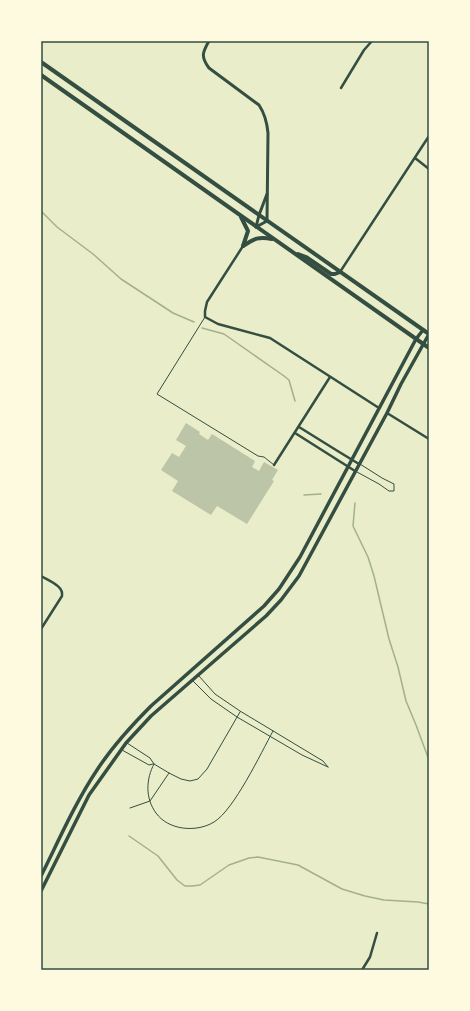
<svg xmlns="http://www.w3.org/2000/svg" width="470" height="1011" font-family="'Work Sans',sans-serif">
<rect width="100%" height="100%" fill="#e9edc9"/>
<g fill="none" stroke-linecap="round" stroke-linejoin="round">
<g stroke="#a3b18a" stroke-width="1.5">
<path d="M 41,211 L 57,227 L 93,254 L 121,279 L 173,313 L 194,322"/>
<path d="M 202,328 L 224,334 L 284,376 L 289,380 L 295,401"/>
<path d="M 304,495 L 321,494"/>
<path d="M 355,503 L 353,526 L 368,557 L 374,576 L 389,639 L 398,667 L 406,701 L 416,725 L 429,760"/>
<path d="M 129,836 L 158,856 L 177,880 L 185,886 L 192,886 L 200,885 L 229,865 L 249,858 L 258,857 L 298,865 L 342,889 L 365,896 L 384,900 L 418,902 L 429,904"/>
</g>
</g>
<path fill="#bcc5a7" d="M 186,423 L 200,432 L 199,434 L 208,440 L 212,434 L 255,461 L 252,467 L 259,471 L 264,462 L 278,470 L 272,480 L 274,481 L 247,524 L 217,506 L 211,515 L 172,491 L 178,481 L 161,470 L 172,453 L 179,457 L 186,446 L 176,440 Z"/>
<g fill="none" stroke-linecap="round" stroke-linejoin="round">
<g stroke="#344e41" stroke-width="1">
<path d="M 205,317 L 157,394 L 258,456 L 264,457 L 274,465"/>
<path d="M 357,472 L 379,484 L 389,491 L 394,491 L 394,484 L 382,478 L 360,464"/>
<path d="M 199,676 L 215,694 L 240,711 L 323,761 L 328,767"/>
<path d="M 193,681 L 211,699 L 237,717 L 302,755 L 328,767"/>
<path d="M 127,743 L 150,758 L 154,764 L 169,773 L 181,779 L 190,781 L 198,779 L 207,769 L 240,712"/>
<path d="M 122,750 L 149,765 L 153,764"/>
<path d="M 154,764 C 146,779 145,798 156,813 C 168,830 196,833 214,822 C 234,810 261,753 273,731"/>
<path d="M 130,808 L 150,801 L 169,773"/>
</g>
<g stroke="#344e41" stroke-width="2.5">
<path d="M 341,88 L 364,50 L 372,41"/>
<path d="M 415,158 L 429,169"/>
<path d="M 243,246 L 207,302 L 205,311 L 205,317 L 218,324 L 270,338 L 379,408"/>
<path d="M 340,272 L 429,136"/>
<path d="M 387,413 L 429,439"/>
<path d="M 299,427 L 336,450 L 359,464"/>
<path d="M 295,433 L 355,471"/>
<path d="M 274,465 L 330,377"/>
<path d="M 41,576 C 49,581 64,586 62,596 L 41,629"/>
<path d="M 362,970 L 370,957 L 377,933"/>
</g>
<g stroke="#344e41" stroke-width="3">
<path d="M 209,41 C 202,53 201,57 209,68 L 259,105 C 265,114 267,122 268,133 L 267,221 L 256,227"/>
<path d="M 256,227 L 259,215 L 267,194"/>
</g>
<g stroke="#344e41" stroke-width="3.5">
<path d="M 41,876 C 59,840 75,803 97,770 C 112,747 131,726 151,706 L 264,606 L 279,589 L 300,557 L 416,339 L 423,330"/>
<path d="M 41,891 L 89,795 L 126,743 L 151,716 L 266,616 L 281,600 L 299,576 L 387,413 L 401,384 L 429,334"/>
</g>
<g stroke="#344e41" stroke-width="4">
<path d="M 41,62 L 429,334"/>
<path d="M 41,75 L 429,348"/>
<path d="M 241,217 L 248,231 L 243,246"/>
<path d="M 243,246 C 254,239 258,236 272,239"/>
<path d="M 298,254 L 306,257 L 331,274 L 335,274 L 340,272"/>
</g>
</g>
<rect width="470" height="1011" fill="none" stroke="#fefae0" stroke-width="84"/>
<rect x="42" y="42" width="386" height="927" fill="none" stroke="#344e41" stroke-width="1.5"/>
</svg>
